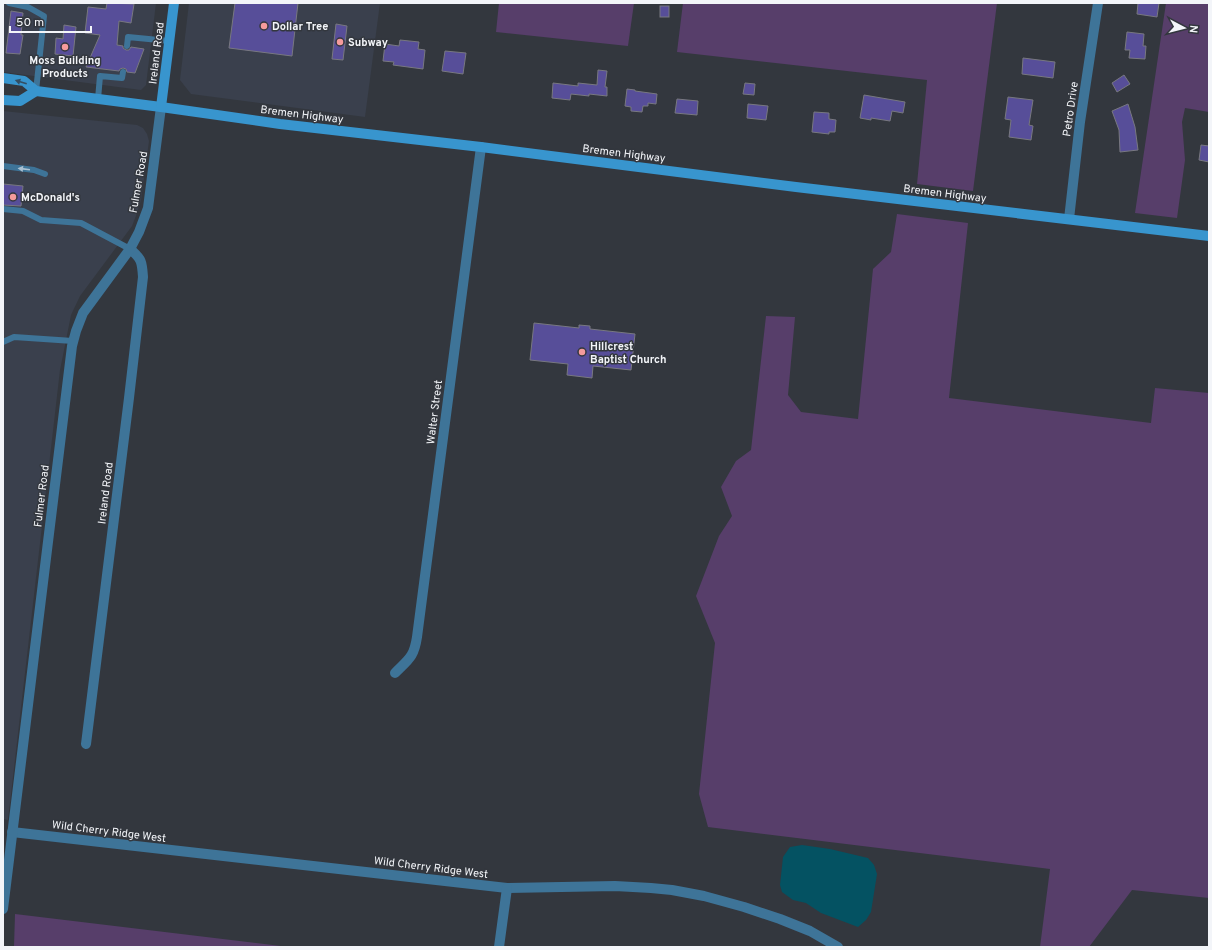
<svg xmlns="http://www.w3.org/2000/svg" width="1212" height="950" font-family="Overpass,sans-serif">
<rect width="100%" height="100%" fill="#33373e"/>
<g fill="#3a404d">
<path d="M 3,3 L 156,3 L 146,85 L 141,90 L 3,72 Z"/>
<path d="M 189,3 L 380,3 L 365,117 L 191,94 L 180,80 Z"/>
<path d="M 3,111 L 137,125 L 143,128 L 147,134 L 149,141 L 141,200 L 137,213 L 132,226 L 80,296 L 71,315 L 60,370 L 8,820 L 3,819 Z"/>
</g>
<g fill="#573e6a">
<path d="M 499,3 L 634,3 L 628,46 L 496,32 Z"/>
<path d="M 683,3 L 997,3 L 973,191 L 917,184 L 927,80 L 677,52 Z"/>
<path d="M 1166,3 L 1209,3 L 1209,112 L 1185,108 L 1182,122 L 1185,160 L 1177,218 L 1135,213 Z"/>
<path d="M 897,214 L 968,223 L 949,398 L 1151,423 L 1155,388 L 1209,393 L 1209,898 L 1132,890 L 1089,947 L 1040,947 L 1050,869 L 708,827 L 699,794 L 715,643 L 696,596 L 719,536 L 732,516 L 721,487 L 736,461 L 751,450 L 766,316 L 795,317 L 788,395 L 801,412 L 858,419 L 873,269 L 891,252 Z"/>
<path d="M 15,914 L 289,947 L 14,947 Z"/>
</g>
<path fill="#045262" d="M 802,845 L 830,849 L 868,858 L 874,865 L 877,874 L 871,912 L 866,920 L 858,927 L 821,913 L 806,903 L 793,900 L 782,892 L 780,885 L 783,857 L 790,847 Z"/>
<g fill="#574e99" stroke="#787880">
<path d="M 107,3 L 134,4 L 131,23 L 119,21 L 117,45 L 123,46 L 123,48 L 126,50 L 129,50 L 131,47 L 144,49 L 135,73 L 127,72 L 126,69 L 123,68 L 120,69 L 119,71 L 86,67 L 100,35 L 85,33 L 88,7 L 106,9 Z"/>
<path d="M 235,3 L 298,3 L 292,56 L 229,48 Z"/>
<path d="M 1138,3 L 1159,3 L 1157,17 L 1137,14 Z"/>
<rect x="660" y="6" width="9" height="11"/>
<path d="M 11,11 L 23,13 L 21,35 L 23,35 L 20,54 L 6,53 Z"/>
<path d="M 336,24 L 347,26 L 343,60 L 332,59 Z"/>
<path d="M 64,25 L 76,27 L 73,56 L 55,54 L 56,38 L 63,39 Z"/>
<path d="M 1127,32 L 1144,34 L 1143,46 L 1146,46 L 1145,59 L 1129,58 L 1130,50 L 1125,50 Z"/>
<path d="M 400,40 L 419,42 L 418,49 L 425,50 L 423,69 L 393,65 L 394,62 L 383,61 L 385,44 L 399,46 Z"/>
<path d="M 445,51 L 466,53 L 463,74 L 442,71 Z"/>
<path d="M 1023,58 L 1055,62 L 1053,78 L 1022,74 Z"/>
<path d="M 598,70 L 607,71 L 605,87 L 607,87 L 607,96 L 589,94 L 589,96 L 571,94 L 570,100 L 552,98 L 553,83 L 578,86 L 578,83 L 597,85 Z"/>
<path d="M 1124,75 L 1130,84 L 1117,92 L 1112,83 Z"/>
<path d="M 745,83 L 755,84 L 754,95 L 743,94 Z"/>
<path d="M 627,89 L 635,90 L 635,91 L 657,94 L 656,104 L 648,103 L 648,106 L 643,106 L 642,112 L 631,111 L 631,107 L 625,106 Z"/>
<path d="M 864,95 L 905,102 L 903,113 L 892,111 L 890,121 L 871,118 L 871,120 L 860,118 Z"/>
<path d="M 1008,97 L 1033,100 L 1029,125 L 1033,126 L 1031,140 L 1009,137 L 1011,120 L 1005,119 Z"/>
<path d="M 677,99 L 698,101 L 697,115 L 675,113 Z"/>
<path d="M 748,104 L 768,106 L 766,120 L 747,118 Z"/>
<path d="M 1128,104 L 1135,127 L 1138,150 L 1120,152 L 1119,130 L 1112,111 Z"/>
<path d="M 814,112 L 829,113 L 829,119 L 836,120 L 835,132 L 829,132 L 829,134 L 812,132 Z"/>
<path d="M 1201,145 L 1209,146 L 1209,162 L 1199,160 Z"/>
<path d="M 3,184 L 23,186 L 21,206 L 3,205 Z"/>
<path d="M 534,323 L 579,328 L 579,325 L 590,326 L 590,329 L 635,334 L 631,370 L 593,366 L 592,378 L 567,375 L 568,364 L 530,360 Z"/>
</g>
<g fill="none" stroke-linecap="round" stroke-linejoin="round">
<g stroke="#3e7498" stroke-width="6">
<path d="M 9,3 L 28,7 L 44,16 L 36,91"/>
<path d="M 127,46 L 128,37 L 169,41"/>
<path d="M 98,99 L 100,76 L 122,78 L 123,72"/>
<path d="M 3,166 L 34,170 L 45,174"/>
<path d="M 3,209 L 23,211 L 41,220 L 81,223 L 130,249"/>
<path d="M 3,342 L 14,337 L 73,341"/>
</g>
<g stroke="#3e7498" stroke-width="10">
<path d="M 1069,219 L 1080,122 L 1098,3"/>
<path d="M 395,673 C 409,659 414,657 417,637 L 481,147"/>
<path d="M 86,744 L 129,398 L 143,277 C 142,262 142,259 130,249"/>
<path d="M 12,832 L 507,888 L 615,886 L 651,888 L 672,890 L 704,896 L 744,907 L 780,919 L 810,931 L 838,947"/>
<path d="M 3,909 L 72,346 L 76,331 L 83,313 L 130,249 L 139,232 L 148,208 L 161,107"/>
<path d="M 499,947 L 507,888"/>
</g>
<g stroke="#3895ce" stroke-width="10">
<path d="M 3,78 L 24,81 L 36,91 L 161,107 L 280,124 L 481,147 L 796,187 L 1209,236"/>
<path d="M 3,100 L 20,101 L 36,91"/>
<path d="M 161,107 L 174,3"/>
</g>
</g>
<defs><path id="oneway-solid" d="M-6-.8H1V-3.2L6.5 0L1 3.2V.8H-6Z"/></defs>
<use fill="#344e62" href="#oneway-solid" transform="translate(21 82) rotate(-163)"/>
<use fill="#abc1d2" href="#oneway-solid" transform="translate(24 169) rotate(-173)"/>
<g fill="#f59b9c" stroke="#33373e" stroke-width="1.5">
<circle cx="264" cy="26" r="4"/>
<circle cx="340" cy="42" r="4"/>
<circle cx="65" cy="47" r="4"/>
<circle cx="13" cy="197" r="4"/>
<circle cx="582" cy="352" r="4"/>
</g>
<g text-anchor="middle" stroke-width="3" stroke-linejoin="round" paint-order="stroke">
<g font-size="11" font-weight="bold" fill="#f3f5f9" stroke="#33373e" text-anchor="start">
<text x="272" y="30">Dollar Tree</text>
<text x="348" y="46">Subway</text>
<text x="65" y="64" text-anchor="middle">Moss Building<tspan x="65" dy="13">Products</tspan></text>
<text x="21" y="201">McDonald's</text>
<text x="590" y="350">Hillcrest<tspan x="590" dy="13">Baptist Church</tspan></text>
</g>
<g font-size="11" fill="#f3f5f9" stroke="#33373e">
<text transform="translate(156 53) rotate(-83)" y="4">Ireland Road</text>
<text transform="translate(1070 109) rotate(-82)" y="4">Petro Drive</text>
<text transform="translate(302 114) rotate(7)" y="4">Bremen Highway</text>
<text transform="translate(624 153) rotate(7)" y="4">Bremen Highway</text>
<text transform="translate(138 182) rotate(-80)" y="4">Fulmer Road</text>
<text transform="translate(945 193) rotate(7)" y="4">Bremen Highway</text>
<text transform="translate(434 412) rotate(-83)" y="4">Walter Street</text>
<text transform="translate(105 493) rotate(-83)" y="4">Ireland Road</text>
<text transform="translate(41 496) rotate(-83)" y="4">Fulmer Road</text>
<text transform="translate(109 831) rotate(7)" y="4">Wild Cherry Ridge West</text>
<text transform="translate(431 867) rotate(7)" y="4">Wild Cherry Ridge West</text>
</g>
</g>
<rect width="1212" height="950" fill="none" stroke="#f3f5f9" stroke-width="8"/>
<g transform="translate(1184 28) rotate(97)" stroke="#33373e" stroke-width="3" paint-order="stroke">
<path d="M0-3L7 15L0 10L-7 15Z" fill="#f3f5f9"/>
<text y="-6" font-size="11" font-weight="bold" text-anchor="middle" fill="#f3f5f9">N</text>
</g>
<path d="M10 26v6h81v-6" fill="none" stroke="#f3f5f9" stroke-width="2"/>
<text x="16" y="26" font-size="12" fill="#f3f5f9" stroke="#33373e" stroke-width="3" paint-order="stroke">50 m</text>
</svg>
